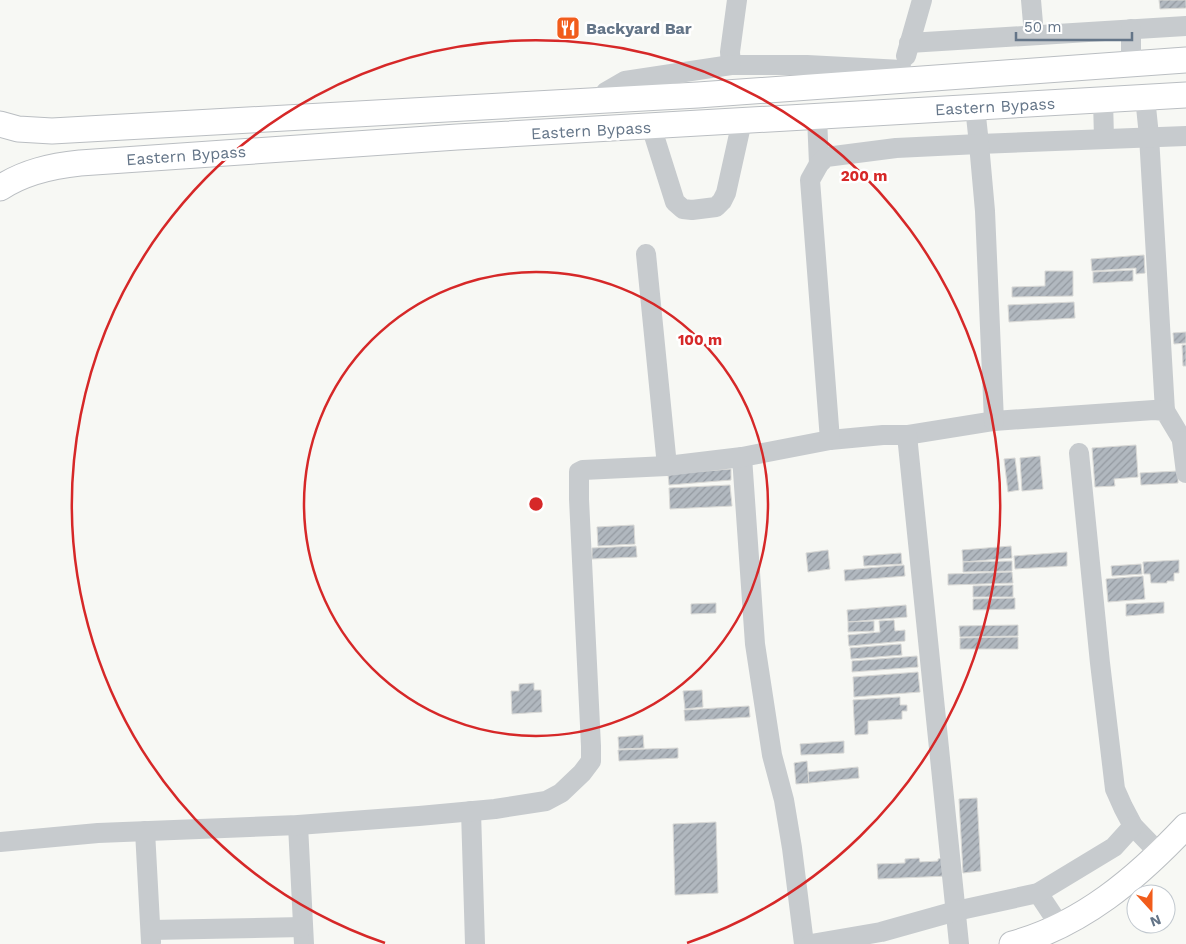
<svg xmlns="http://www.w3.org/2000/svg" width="1186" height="944" font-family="'Work Sans',sans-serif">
<defs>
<pattern id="building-hatch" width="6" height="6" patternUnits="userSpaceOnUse" patternTransform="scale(1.25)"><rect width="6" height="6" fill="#b1b8bf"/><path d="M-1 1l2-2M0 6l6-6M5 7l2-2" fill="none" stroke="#949aa1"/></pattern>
</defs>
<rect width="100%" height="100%" fill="#f7f8f4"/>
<g fill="url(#building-hatch)" stroke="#d9d9d6">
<path d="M 1159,0 L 1186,0 L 1186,8 L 1160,9 Z"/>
<path d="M 1144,255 L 1145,273 L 1136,274 L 1136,268 L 1092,271 L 1091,259 Z"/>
<path d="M 1133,270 L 1133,281 L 1093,283 L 1093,272 Z"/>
<path d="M 1045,271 L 1073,271 L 1073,296 L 1012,297 L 1012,287 L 1045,286 Z"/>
<path d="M 1074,302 L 1075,318 L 1009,322 L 1008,305 Z"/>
<path d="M 1186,332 L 1186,343 L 1174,344 L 1173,333 Z"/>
<path d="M 1182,345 L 1186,345 L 1186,366 L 1183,366 Z"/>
<path d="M 1136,445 L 1138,477 L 1114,479 L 1115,486 L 1095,487 L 1092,448 Z"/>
<path d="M 1040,456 L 1043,489 L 1022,491 L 1020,458 Z"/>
<path d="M 1015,458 L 1019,490 L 1008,492 L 1004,459 Z"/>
<path d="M 731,469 L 731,480 L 669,485 L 668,474 Z"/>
<path d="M 1178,471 L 1178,483 L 1141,485 L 1140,473 Z"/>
<path d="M 730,485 L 732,506 L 670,509 L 669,488 Z"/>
<path d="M 634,525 L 635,544 L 598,546 L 597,527 Z"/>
<path d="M 636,546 L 637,557 L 592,559 L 592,548 Z"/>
<path d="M 1011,546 L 1012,558 L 963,562 L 962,550 Z"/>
<path d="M 828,550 L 830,569 L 808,572 L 806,553 Z"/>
<path d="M 1067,552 L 1067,566 L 1015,569 L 1014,556 Z"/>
<path d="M 901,553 L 902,564 L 864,566 L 863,556 Z"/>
<path d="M 1179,560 L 1179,573 L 1174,573 L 1174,581 L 1167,581 L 1167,583 L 1151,583 L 1150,574 L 1144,574 L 1143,562 Z"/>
<path d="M 1012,561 L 1012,571 L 963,572 L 963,562 Z"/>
<path d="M 1141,564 L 1142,574 L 1112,576 L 1111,566 Z"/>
<path d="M 904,565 L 905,576 L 845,581 L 844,570 Z"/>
<path d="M 1012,572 L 1013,583 L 948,585 L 948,574 Z"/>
<path d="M 1143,576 L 1145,599 L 1108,602 L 1106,579 Z"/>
<path d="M 1013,585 L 1013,597 L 973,597 L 973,586 Z"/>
<path d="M 1015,598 L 1015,609 L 973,610 L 973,599 Z"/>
<path d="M 1164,602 L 1164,613 L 1126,616 L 1126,604 Z"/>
<path d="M 716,603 L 716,613 L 691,614 L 691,604 Z"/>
<path d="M 906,605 L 907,617 L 848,622 L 847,610 Z"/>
<path d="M 894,620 L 895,631 L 905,630 L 905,641 L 849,646 L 848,635 L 880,632 L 879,621 Z"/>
<path d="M 874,621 L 874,631 L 848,632 L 848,622 Z"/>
<path d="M 1018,625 L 1018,636 L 960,637 L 959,626 Z"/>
<path d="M 1018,637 L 1018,649 L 960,649 L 960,638 Z"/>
<path d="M 901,644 L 902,655 L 851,659 L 850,648 Z"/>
<path d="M 917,656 L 918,667 L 852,672 L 852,661 Z"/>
<path d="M 918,672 L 920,692 L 854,697 L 853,677 Z"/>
<path d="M 534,683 L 534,690 L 541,690 L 542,712 L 512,714 L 511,691 L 519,691 L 519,684 Z"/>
<path d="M 702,690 L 703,707 L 685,709 L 683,691 Z"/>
<path d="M 900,697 L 900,705 L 907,705 L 907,711 L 902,711 L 902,719 L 868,721 L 868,734 L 855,735 L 853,700 Z"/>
<path d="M 749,706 L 750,717 L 685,721 L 684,710 Z"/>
<path d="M 643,735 L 644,748 L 619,749 L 618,737 Z"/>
<path d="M 844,741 L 844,753 L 801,755 L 800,744 Z"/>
<path d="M 678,748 L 678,758 L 619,761 L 618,750 Z"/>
<path d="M 807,761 L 809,783 L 796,784 L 794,763 Z"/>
<path d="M 858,767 L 859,778 L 809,783 L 808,772 Z"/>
<path d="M 977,798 L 981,871 L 963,873 L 959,799 Z"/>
<path d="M 716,822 L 718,893 L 675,895 L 673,824 Z"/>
<path d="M 919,858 L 920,862 L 938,861 L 938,859 L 943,858 L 947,876 L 878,879 L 877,864 L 905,863 L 905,859 Z"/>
</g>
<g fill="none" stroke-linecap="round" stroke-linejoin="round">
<g stroke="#babec2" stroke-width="27">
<g id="major">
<path d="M 0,124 L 18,129 L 52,131 L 698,95 L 1186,60"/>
<path d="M 0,188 C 24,172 51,166 80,163 L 457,137 L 1186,95"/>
<path d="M 1012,944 C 1082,925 1137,878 1186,826"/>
</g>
</g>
<g stroke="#c7cbce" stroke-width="20">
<path d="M 737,0 L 730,52 L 731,65 L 807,65 L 902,70"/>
<path d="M 1031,0 L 1034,35"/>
<path d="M 909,43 L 1186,26"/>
<path d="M 906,56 L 922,0"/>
<path d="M 1131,64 L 1131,29"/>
<path d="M 1145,97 L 1149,136 L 1165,411"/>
<path d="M 1103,100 L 1104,138"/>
<path d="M 599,101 L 606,92 L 625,81 L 731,65"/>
<path d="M 975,107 L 979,144 L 1186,136"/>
<path d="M 817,117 L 819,164"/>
<path d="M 651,126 L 675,202 L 683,209 L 692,210 L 716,207 L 722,201 L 726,193 L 742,121"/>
<path d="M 646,254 L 667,466"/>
<path d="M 907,435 L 994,421 L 1154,410 L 1165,411 L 1186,446"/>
<path d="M 830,440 L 883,435 L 907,435 L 959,944"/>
<path d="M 1182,441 L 1186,473"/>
<path d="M 1079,453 L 1100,663 L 1115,789 L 1123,807 L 1133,826 L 1160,854"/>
<path d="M 742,457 L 755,644 L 772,755 L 784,800 L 792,848 L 804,944"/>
<path d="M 471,811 L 475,944"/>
<path d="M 298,825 L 304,944"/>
<path d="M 145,831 L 151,942"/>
<path d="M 0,842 L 98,833 L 298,825 L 419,816 L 495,809 L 546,801 L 561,793 L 582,773 L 591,761 L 591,746 L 579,499 L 579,472 L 583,470 L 667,466 L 742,457 L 830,440 L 810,180 L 819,164 L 826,157 L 896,148 L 979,144 L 985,211 L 994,421"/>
<path d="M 1038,893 L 1060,926"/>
<path d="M 151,930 L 303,927"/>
<path d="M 811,944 L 881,932 L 956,911 L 1038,893 L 1114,847 L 1133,826"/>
</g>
<use href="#major" stroke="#fff" stroke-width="25"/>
</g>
<g fill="none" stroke="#d62828" stroke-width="2.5">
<circle cx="536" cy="504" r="232"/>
<path d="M385 943A464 464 0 1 1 687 943"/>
</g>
<defs>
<g id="restaurant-square" transform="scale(1.25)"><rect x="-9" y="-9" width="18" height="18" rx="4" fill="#f15c1b" stroke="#fff"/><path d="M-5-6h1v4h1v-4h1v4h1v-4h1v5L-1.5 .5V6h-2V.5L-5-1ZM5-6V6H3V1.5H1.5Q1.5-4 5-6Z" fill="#fff"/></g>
</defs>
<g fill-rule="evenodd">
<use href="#restaurant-square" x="568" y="28"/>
</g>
<g text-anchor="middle" stroke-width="5" stroke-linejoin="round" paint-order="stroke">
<g font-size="16" font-weight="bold" fill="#647588" stroke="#fff" text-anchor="start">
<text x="586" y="34">Backyard Bar</text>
</g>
<g font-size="16" fill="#647588" stroke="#fff">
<text transform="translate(995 106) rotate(-3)" y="6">Eastern Bypass</text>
<text transform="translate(591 130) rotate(-3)" y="6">Eastern Bypass</text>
<text transform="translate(186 155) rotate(-4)" y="6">Eastern Bypass</text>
</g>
</g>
<circle cx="536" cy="504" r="8" fill="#d62828" stroke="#fff" stroke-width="2.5"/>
<g font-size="15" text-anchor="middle" font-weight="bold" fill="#d62828" stroke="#fff" stroke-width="5" stroke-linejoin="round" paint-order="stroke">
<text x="864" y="181">200 m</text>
<text x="700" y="345">100 m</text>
</g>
<g transform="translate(1151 909) rotate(159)"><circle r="24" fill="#ffffff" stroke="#c1c8cf"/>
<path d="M0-4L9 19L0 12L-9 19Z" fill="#f15c1b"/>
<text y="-8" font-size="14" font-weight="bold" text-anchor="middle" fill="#647588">N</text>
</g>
<path d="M1016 32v8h116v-8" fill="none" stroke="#647588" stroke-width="2.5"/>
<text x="1024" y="32" font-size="15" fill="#647588" stroke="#ffffff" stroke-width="4" paint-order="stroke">50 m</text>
</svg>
